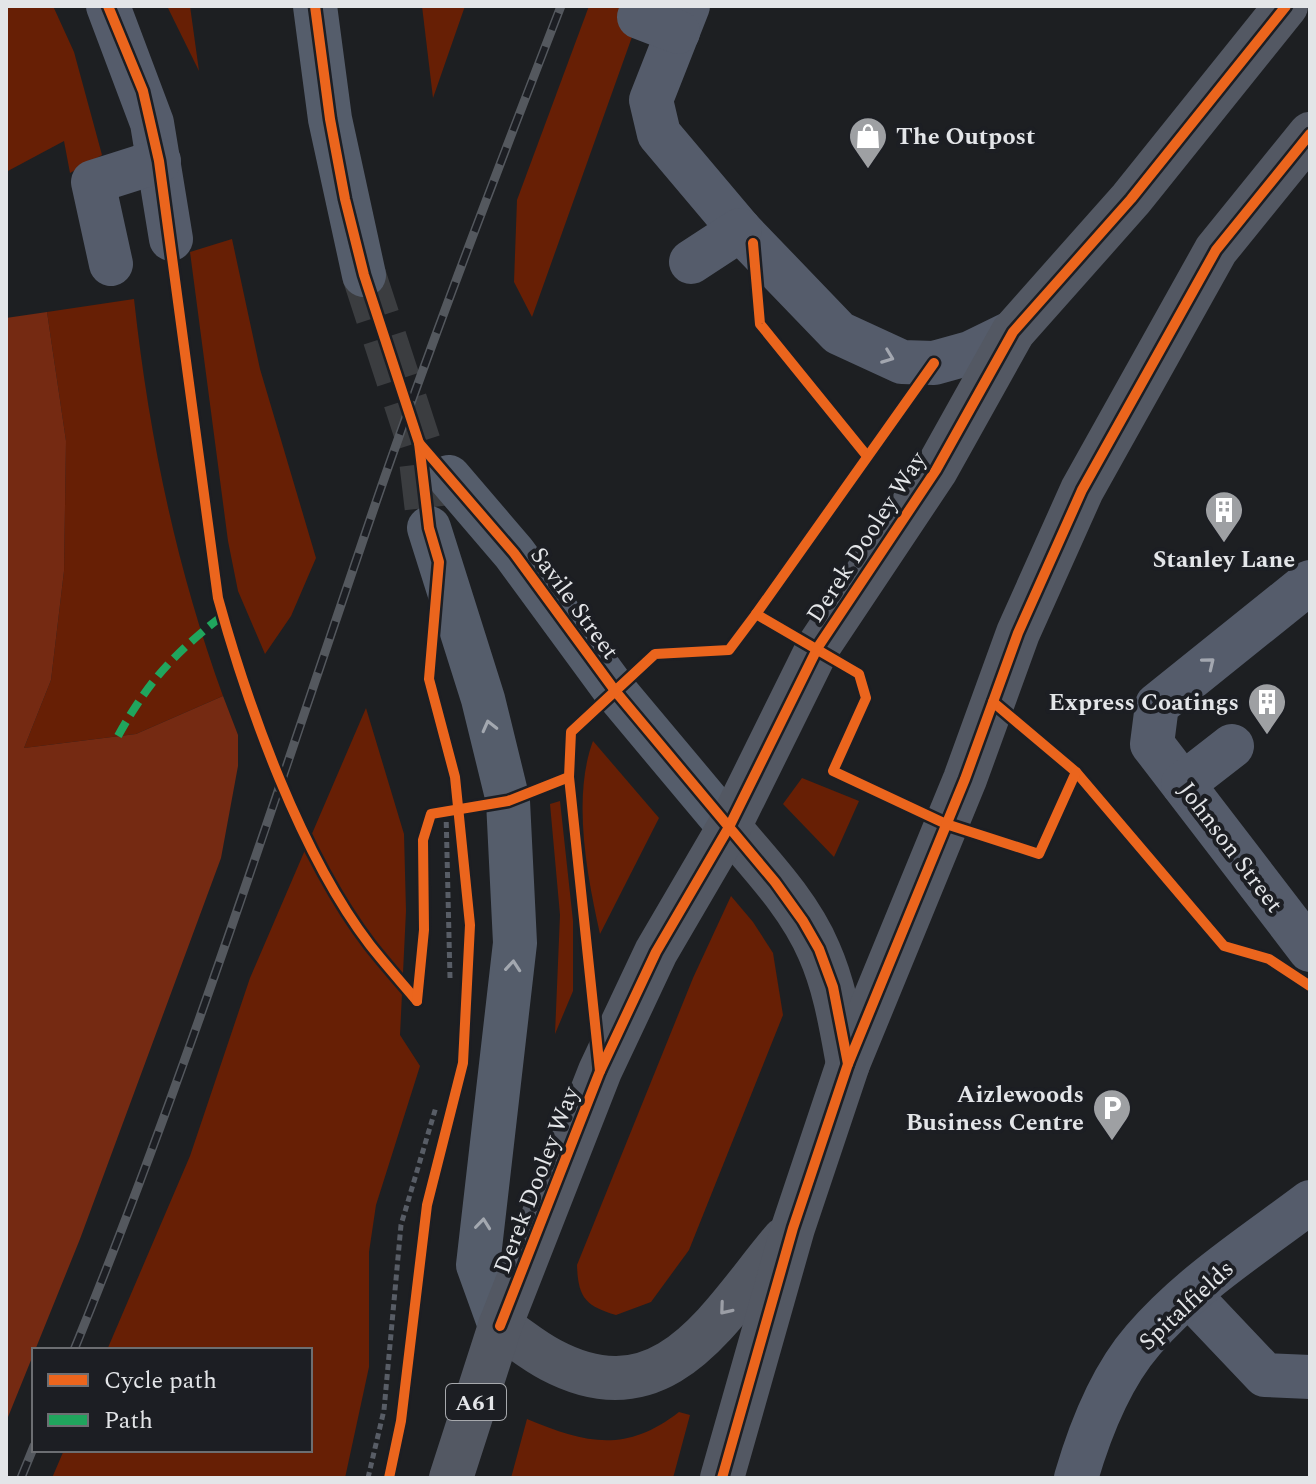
<svg xmlns="http://www.w3.org/2000/svg" width="1316" height="1484" font-family="Spectral,serif">
<rect width="100%" height="100%" fill="#1d1f22"/>
<g fill="#671f05">
<path d="M 6,6 L 53,6 L 74,52 L 102,155 L 70,173 L 64,141 L 6,172 Z"/>
<path d="M 167,6 L 190,6 L 199,71 Z"/>
<path d="M 422,6 L 465,6 L 433,98 Z"/>
<path d="M 589,6 L 643,6 L 532,317 L 514,282 L 517,200 Z"/>
<path d="M 232,239 L 260,369 L 316,558 L 291,616 L 265,654 L 238,591 L 228,541 L 190,252 Z"/>
<path d="M 134,299 C 149,436 176,567 223,696 L 136,734 L 24,748 L 51,680 L 64,571 L 66,441 L 47,312 Z"/>
<path d="M 366,708 L 404,834 L 406,911 L 400,1035 L 420,1066 L 376,1205 L 369,1252 L 369,1367 L 345,1478 L 52,1478 L 64,1450 L 310,1450 L 310,1350 L 107,1350 L 190,1156 L 250,978 Z"/>
<path d="M 593,741 L 659,818 L 600,934 C 587,876 572,797 593,741 Z"/>
<path d="M 802,778 L 859,801 L 834,857 L 783,804 Z"/>
<path d="M 560,801 L 573,921 L 573,991 L 555,1034 L 560,915 L 550,804 Z"/>
<path d="M 731,896 L 753,922 L 773,953 L 783,1015 L 689,1250 L 651,1302 L 616,1315 C 585,1306 578,1297 577,1265 L 693,978 Z"/>
<path d="M 679,1412 L 690,1415 L 673,1478 L 511,1478 L 527,1419 C 585,1443 625,1454 679,1412 Z"/>
</g>
<path fill="#752a12" d="M 47,312 L 66,441 L 64,571 L 51,680 L 24,748 L 136,734 L 223,696 L 238,735 L 238,766 L 221,858 L 80,1239 L 6,1422 L 6,318 Z"/>
<g fill="none" stroke-linecap="round" stroke-linejoin="round">
<path stroke="#3b3d40" stroke-width="44" stroke-dasharray="44 22" stroke-linecap="butt" d="M 364,275 L 419,443 L 429,528"/>
<g stroke="#585d66" stroke-width="5" stroke-dasharray="6 4" stroke-linecap="butt">
<path d="M 446,812 L 450,978"/>
<path d="M 368,1478 L 384,1410 L 401,1225 L 436,1107"/>
</g>
<g stroke="#555c6b" stroke-width="44">
<path d="M 108,6 L 152,123 L 171,239"/>
<path d="M 688,6 L 651,100 L 659,134 L 740,230 L 839,333 L 902,362 L 934,363 L 970,353 L 1013,332"/>
<path d="M 639,17 L 678,32"/>
<path d="M 691,262 L 740,230"/>
<path d="M 111,264 L 93,182 L 159,161"/>
<path d="M 1310,582 L 1157,705 L 1152,744 L 1310,950"/>
<path d="M 1183,784 L 1232,746"/>
<path d="M 1189,1295 L 1265,1375 L 1310,1377"/>
<path d="M 1076,1478 C 1090,1430 1110,1378 1143,1340 C 1190,1285 1253,1245 1310,1202"/>
</g>
<g stroke="#555d6b" stroke-width="44">
<path d="M 315,6 L 330,119 L 364,275"/>
<path d="M 449,477 L 514,553 L 616,692 L 729,827"/>
<path d="M 429,528 L 483,699 L 508,801 L 515,943 L 478,1265 L 500,1326"/>
</g>
<g stroke="#535863" stroke-width="44">
<path d="M 729,827 C 761,865 799,904 819,951 C 835,987 841,1026 848,1064"/>
<path d="M 500,1326 C 517,1337 533,1351 551,1360 C 666,1421 720,1314 784,1239"/>
<path d="M 451,1478 L 500,1326 L 600,1071 L 656,952 L 729,827 L 818,647 L 936,470 L 1013,332 L 1131,199 L 1286,6"/>
<path d="M 722,1478 L 793,1228 L 848,1064 L 965,779 L 1018,633 L 1082,490 L 1216,250 L 1310,134"/>
</g>
<g stroke="#54585e" stroke-width="9">
<g id="rail">
<path d="M 74,1350 C 181,1088 268,819 359,552 C 421,368 491,187 561,6"/>
<path d="M 21,1478 L 34,1446"/>
</g>
</g>
<use href="#rail" stroke="#1c1e23" stroke-width="6" stroke-dasharray="18" stroke-linecap="butt"/>
<path stroke="#20a55d" stroke-width="8" stroke-dasharray="16 8" stroke-linecap="butt" d="M 118,736 C 149,680 174,654 223,615"/>
<g stroke="#1c1e23" stroke-width="15">
<g id="cycleway">
<path d="M 108,6 L 143,91 L 159,161 L 218,598 C 248,707 301,855 370,945 C 385,964 401,982 417,1001"/>
<path d="M 315,6 L 330,119 L 345,199 L 364,275 L 419,443 L 429,528 L 439,562 L 429,679 L 455,777 L 470,925 L 463,1063 L 427,1205 L 401,1421 L 389,1478"/>
<path d="M 753,243 L 760,324 L 867,456"/>
<path d="M 419,443 L 514,553 L 616,692 L 775,882 L 803,921 L 819,949 L 833,987 L 848,1064"/>
<path d="M 756,614 L 934,363"/>
<path d="M 993,702 L 1076,772 L 1224,946 L 1269,959 L 1310,986"/>
<path d="M 569,777 L 600,1071"/>
<path d="M 417,1001 L 424,930 L 423,840 L 431,814 L 508,801 L 569,777 L 571,732 L 655,654 L 729,650 L 756,614 L 859,674 L 866,698 L 833,771 L 946,824 L 1039,854 L 1076,772"/>
<path d="M 500,1326 L 600,1071 L 656,952 L 729,827 L 818,647 L 936,470 L 1013,332 L 1131,199 L 1286,6"/>
<path d="M 722,1478 L 793,1228 L 848,1064 L 965,779 L 1018,633 L 1082,490 L 1216,250 L 1310,134"/>
</g>
</g>
<use href="#cycleway" stroke="#eb651d" stroke-width="10"/>
</g>
<defs><path id="oneway-chevron" d="M-2-3.5L2.5 0L-2 3.5" fill="none" stroke-width="1.6" stroke-linecap="round" stroke-linejoin="round" transform="scale(2)"/></defs>
<g stroke="#a3a7b0">
<use href="#oneway-chevron" transform="translate(888 357) rotate(21)"/>
<use href="#oneway-chevron" transform="translate(1209 663) rotate(-39)"/>
</g>
<g stroke="#a3a8b0">
<use href="#oneway-chevron" transform="translate(489 726) rotate(-104)"/>
<use href="#oneway-chevron" transform="translate(513 966) rotate(-85)"/>
<use href="#oneway-chevron" transform="translate(483 1224) rotate(-84)"/>
</g>
<use stroke="#9b9ea6" href="#oneway-chevron" transform="translate(725 1309) rotate(130)"/>
<defs>
<g id="shop-pin" transform="scale(2)"><path d="M0 17L-7.5 6A9.5 9.5 0 1 1 7.5 6Z" fill="#9ea0a3" stroke="#1c1e23"/><path d="M-5-2.5h2.3a2.7 3.5 0 0 1 5.4 0H5L5.5 6h-11ZM-1.5-2.5h3a1.5 2.3 0 0 0-3 0Z" fill="#fff"/></g>
<g id="building-pin" transform="scale(2)"><path d="M0 17L-7.5 6A9.5 9.5 0 1 1 7.5 6Z" fill="#9ea0a3" stroke="#1c1e23"/><path d="M-4-6H4V6H1V3H-1V6H-4ZM-2.5-4.3h1.7v1.8h-1.7ZM.8-4.3h1.7v1.8H.8ZM-2.5-1h1.7V.8h-1.7ZM.8-1h1.7V.8H.8Z" fill="#fff"/></g>
<g id="parking-pin" transform="scale(2)"><path d="M0 17L-7.5 6A9.5 9.5 0 1 1 7.5 6Z" fill="#9ea0a3" stroke="#1c1e23"/><path d="M-3.5-5.5H1a3.5 3.5 0 0 1 0 7H-1V5.5H-3.5ZM-1-3.4V-.6H.8a1.4 1.4 0 0 0 0-2.8Z" fill="#fff"/></g>
</defs>
<g fill-rule="evenodd">
<use href="#shop-pin" x="868" y="136"/>
<use href="#building-pin" x="1224" y="510"/>
<use href="#building-pin" x="1267" y="702"/>
<use href="#parking-pin" x="1112" y="1108"/>
</g>
<g text-anchor="middle" stroke-width="8" stroke-linejoin="round" paint-order="stroke">
<rect fill="#1c1e23" stroke="#a7a9ad" stroke-width="2" x="446" y="1384" width="60" height="36" rx="6"/>
<g font-size="22" font-weight="bold" fill="#e3e5e8">
<text x="476" y="1410">A61</text>
</g>
<g font-size="24" font-weight="bold" fill="#e3e5e8" stroke="#1c1e23" text-anchor="end">
<text x="896" y="144" text-anchor="start">The Outpost</text>
<text x="1224" y="567" text-anchor="middle">Stanley Lane</text>
<text x="1239" y="710">Express Coatings</text>
<text x="1084" y="1102">Aizlewoods<tspan x="1084" dy="28">Business Centre</tspan></text>
</g>
<g font-size="24" fill="#e3e5e8" stroke="#1c1e23">
<text transform="translate(866 537) rotate(-57)" y="8">Derek Dooley Way</text>
<text transform="translate(575 603) rotate(54)" y="8">Savile Street</text>
<text transform="translate(1231 847) rotate(53)" y="8">Johnson Street</text>
<text transform="translate(536 1180) rotate(-69)" y="8">Derek Dooley Way</text>
<text transform="translate(1186 1305) rotate(-43)" y="8">Spitalfields</text>
</g>
</g>
<rect width="1316" height="1484" fill="none" stroke="#e3e5e8" stroke-width="16"/>
<rect x="32" y="1348" width="280" height="104" fill="#1c1e23" stroke="#6c6e72" stroke-width="2"/>
<rect x="48" y="1374" width="40" height="12" fill="#eb651d" stroke="#6c6e72" stroke-width="2"/>
<text x="104" y="1388" font-size="24" fill="#e3e5e8">Cycle path</text>
<rect x="48" y="1414" width="40" height="12" fill="#20a55d" stroke="#6c6e72" stroke-width="2"/>
<text x="104" y="1428" font-size="24" fill="#e3e5e8">Path</text>
</svg>
